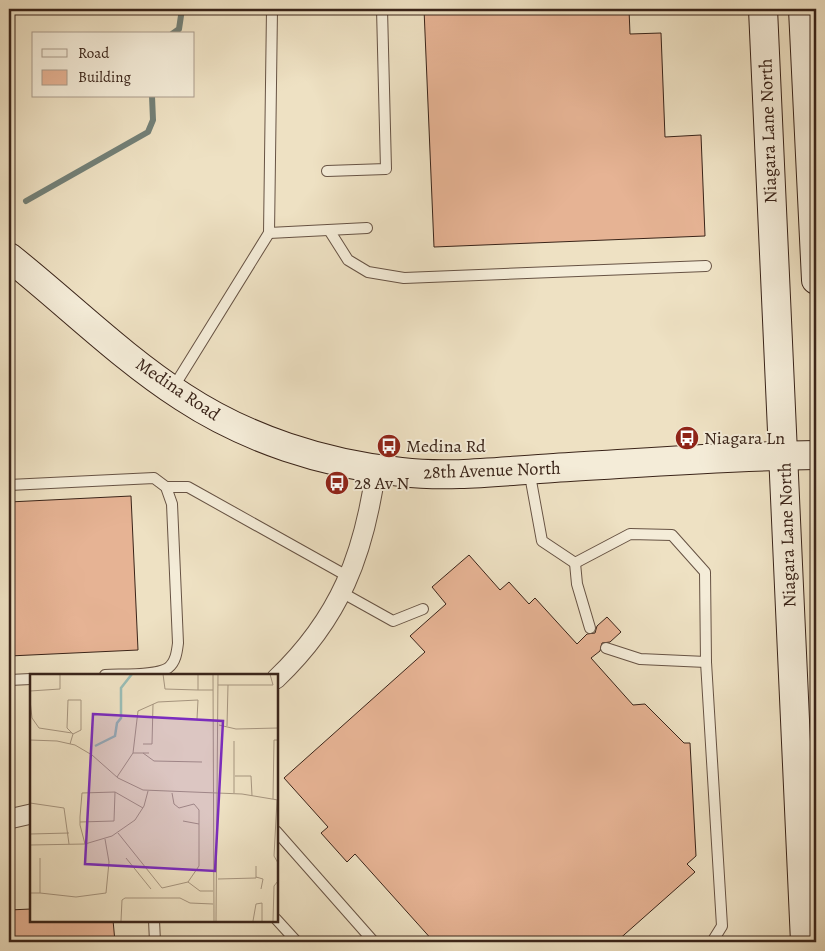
<svg xmlns="http://www.w3.org/2000/svg" width="825" height="951" font-family="Alegreya,serif">
<rect width="100%" height="100%" fill="#eee1c3"/>
<filter id="stains"><feTurbulence type="fractalNoise" baseFrequency=".004" numOctaves="4"/><feColorMatrix values="0 0 0 0 .2 0 0 0 0 .09 0 0 0 0 .02 0 0 0 .5 -.17"/></filter>
<radialGradient id="worn" r=".72"><stop offset=".6" stop-color="#630" stop-opacity="0"/><stop offset="1" stop-color="#630" stop-opacity=".3"/></radialGradient>
<g fill="none" stroke-linecap="round" stroke-linejoin="round">
<g stroke="#738077" stroke-width="6">
<path d="M 172,34 L 179,29 L 182,9"/>
<path d="M 26,201 L 148,132 L 153,120 L 152,96"/>
</g>
</g>
<g fill="#e6b394" stroke="#3a2419">
<path d="M 424,9 L 629,9 L 630,34 L 661,33 L 665,137 L 701,135 L 705,236 L 434,247 Z"/>
<path d="M 131,496 L 138,650 L 9,656 L 9,502 Z"/>
<path d="M 469,555 L 500,590 L 509,582 L 529,604 L 535,598 L 577,644 L 587,634 L 595,633 L 597,626 L 607,617 L 621,632 L 610,642 L 602,643 L 600,651 L 591,658 L 633,705 L 645,704 L 684,743 L 690,743 L 696,856 L 687,864 L 695,872 L 616,942 L 434,942 L 355,854 L 347,862 L 321,833 L 328,827 L 284,778 L 425,652 L 410,636 L 446,604 L 432,587 Z"/>
<path d="M 31,909 L 31,920 L 113,920 L 115,942 L 9,942 L 9,910 Z"/>
</g>
<g fill="none" stroke-linecap="round" stroke-linejoin="round">
<g stroke="#675344" stroke-width="12">
<g id="lane">
<path d="M 327,171 L 386,169 L 382,9"/>
<path d="M 329,230 L 348,260 L 368,272 L 404,278 L 706,266"/>
<path d="M 269,233 L 367,228"/>
<path d="M 173,388 L 269,233 L 272,9"/>
<path d="M 529,470 L 542,541 L 575,563 L 630,534 L 672,535 L 705,572 L 706,662 L 722,926 L 712,942"/>
<path d="M 9,485 L 154,478 L 166,487 L 172,504 L 178,643 C 177,651 176,662 168,668 C 155,676 121,674 105,675"/>
<path d="M 166,487 L 188,487 L 349,577"/>
<path d="M 575,563 L 577,584 L 590,628"/>
<path d="M 341,592 L 393,621 L 423,609"/>
<path d="M 606,648 L 640,659 L 706,662"/>
<path d="M 9,680 L 31,679"/>
<path d="M 276,831 L 374,942"/>
<path d="M 276,919 L 297,942"/>
<path d="M 154,920 L 155,942"/>
</g>
</g>
<g stroke="#675344" stroke-width="21">
<g id="street">
<path d="M 276,679 C 340,618 364,555 376,469"/>
<path d="M 9,819 L 31,814"/>
</g>
</g>
<g stroke="#3a2419" stroke-width="30">
<g id="secondary">
<path d="M 763,9 L 805,942"/>
<path d="M 803,9 L 816,280"/>
<path d="M 9,257 C 67,303 121,357 183,397 C 247,439 324,464 401,472 C 451,478 503,471 554,468 C 641,463 729,456 816,455"/>
</g>
</g>
<use href="#lane" stroke="#f4ecd8" stroke-width="10"/>
<use href="#street" stroke="#f4ecd8" stroke-width="19"/>
<use href="#secondary" stroke="#f4ecd8" stroke-width="28"/>
</g>
<defs>
<g id="bus-disc" transform="scale(1.25)"><circle r="9.5" fill="#8f2418" stroke="#f4ecd8"/><path d="M-5-6H5V4H4V6H2V4H-2V6H-4V4H-5ZM-3.5-4V0h7V-4ZM-3.5 1.2v1.5H-2V1.2ZM2 1.2v1.5H3.5V1.2Z" fill="#fff"/></g>
</defs>
<g fill-rule="evenodd">
<use href="#bus-disc" x="687" y="438"/>
<use href="#bus-disc" x="389" y="446"/>
<use href="#bus-disc" x="337" y="483"/>
</g>
<g text-anchor="middle" stroke-width="4" stroke-linejoin="round" paint-order="stroke">
<g font-size="18" fill="#3a2419" stroke="#f4ecd8">
<text transform="translate(768 131) rotate(-92)" y="6">Niagara Lane North</text>
<text transform="translate(178 389) rotate(34)" y="6">Medina Road</text>
<text transform="translate(492 470) rotate(-2)" y="6">28th Avenue North</text>
<text transform="translate(787 535) rotate(-92)" y="6">Niagara Lane North</text>
</g>
<g font-size="18" fill="#3a2419" stroke="#f4ecd8" text-anchor="start">
<text x="704" y="444">Niagara Ln</text>
<text x="406" y="452">Medina Rd</text>
<text x="354" y="489">28 Av N</text>
</g>
</g>
<g transform="translate(30 674)">
<rect width="248" height="248" fill="#eee1c3"/>
<path fill="none" stroke="#99bdb6" stroke-width="2.5" d="M 65,72 L 85,62 L 87,49 L 91,44 L 91,14 L 102,0"/>
<path fill="none" stroke="#a6957f" stroke-width="1" d="M 133,0 L 135,15 L 168,16M 168,0 L 168,16 L 183,16M 183,0 L 184,247M 188,11 L 243,11 L 240,0M 0,17 L 30,15 L 30,0M 0,26 L 2,44 L 9,54 L 42,59M 189,51 L 206,55 L 248,54M 197,52 L 198,11M 0,66 L 27,67 L 45,71 L 62,81 L 88,104 L 113,116 L 212,120 L 248,126M 204,67 L 204,119M 40,70 L 43,60 L 37,54 L 38,26 L 51,26 L 51,56 L 43,60M 113,70 L 122,70 L 123,30M 103,79 L 119,79M 113,79 L 124,87 L 172,88M 205,102 L 221,102 L 222,122M 87,103 L 103,79 L 108,37 L 128,28 L 168,26 L 167,45M 85,118 L 113,134M 243,125 L 244,66 L 248,66M 247,126 L 244,182 L 248,189M 0,129 L 34,134 L 39,170M 153,147 L 169,150M 50,148 L 84,147 L 85,118 L 52,119 L 50,143 L 50,151 L 55,170M 88,159 L 132,214 L 158,208 L 169,192 L 169,136 L 164,130 L 149,134 L 144,130 L 142,119M 0,160 L 39,159M 0,171 L 55,170 L 82,162 L 105,146 L 114,132 L 118,117M 96,184 L 121,215M 226,203 L 233,205 L 231,215M 188,205 L 226,204 L 226,192M 158,208 L 170,217 L 183,217M 0,219 L 10,219 L 10,184M 10,219 L 46,223 L 76,219 L 79,188 L 75,165M 91,247 L 92,226 L 95,224 L 150,224 L 160,229 L 183,230M 186,247 L 188,0M 223,247 L 226,230 L 232,229 L 232,247M 243,247 L 244,212 L 248,207"/>
<path fill="#7b2cbf" fill-opacity="0.15" stroke="#7b2cbf" stroke-width="2.5" d="M 63,40 L 193,47 L 185,197 L 55,190 Z"/>
<rect width="248" height="248" fill="none" stroke="#3a2419" stroke-width="2.5"/>
</g>
<rect width="825" height="951" fill="none" stroke="#eee1c3" stroke-width="30"/>
<rect x="10" y="10" width="805" height="931" fill="none" stroke="#3a2419" stroke-width="2.5"/>
<rect x="15" y="15" width="795" height="921" fill="none" stroke="#3a2419"/>
<rect x="32" y="32" width="162" height="65" fill="#f4ecd8" stroke="#aa9c8c"/>
<rect x="42" y="49" width="25" height="8" fill="#f4ecd8" stroke="#aa9c8c"/>
<text x="78" y="58" font-size="15" fill="#3a2419">Road</text>
<rect x="42" y="70" width="25" height="15" fill="#e6b394" stroke="#aa9c8c"/>
<text x="78" y="82" font-size="15" fill="#3a2419">Building</text>
<rect width="100%" height="100%" filter="url(#stains)"/>
<rect width="100%" height="100%" fill="url(#worn)"/>
</svg>
